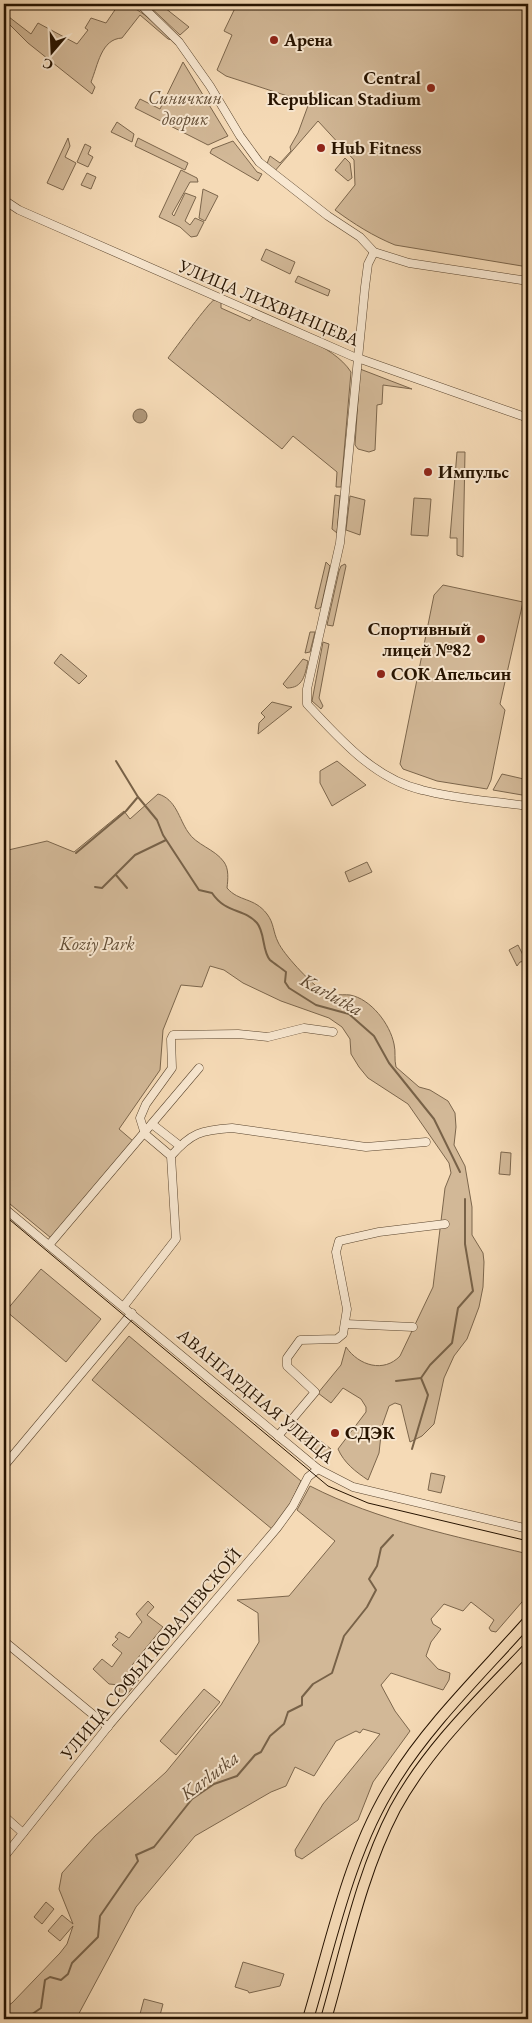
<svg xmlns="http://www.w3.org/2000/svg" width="532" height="2023" font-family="'EB Garamond',serif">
<rect width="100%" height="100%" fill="#f5dab6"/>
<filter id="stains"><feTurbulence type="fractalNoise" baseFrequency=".004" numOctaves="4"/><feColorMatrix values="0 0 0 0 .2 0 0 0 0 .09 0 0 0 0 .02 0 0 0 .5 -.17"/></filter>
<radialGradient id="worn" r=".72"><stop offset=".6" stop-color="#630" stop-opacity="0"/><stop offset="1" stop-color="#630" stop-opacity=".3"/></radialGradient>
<g fill="#d2b897" stroke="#7c664c">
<path d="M 119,4 C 138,4 159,28 173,40 L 168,39 L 140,15 L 122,38 C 101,39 98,65 91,82 L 95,87 L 92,94 L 28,43 L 6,21 L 9,17 L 31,34 L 38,23 L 77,44 L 88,30 L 85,28 L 91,18 L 106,23 Z"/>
<path d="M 147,4 L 160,4 L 189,27 L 180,35 Z"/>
<path d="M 237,4 L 528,4 L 528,267 L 395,245 C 373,236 354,224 335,210 L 355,185 L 354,160 L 318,121 L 274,172 L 266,166 L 270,156 L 280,163 L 291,151 L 290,147 L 298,133 L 309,103 L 226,76 L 217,70 L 232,35 L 224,31 Z"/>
<path d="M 183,62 L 228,136 L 208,145 L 135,108 L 140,99 L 160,109 Z"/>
<path d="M 117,122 L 134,134 L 132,142 L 111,132 Z"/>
<path d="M 68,138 L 70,146 L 65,157 L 76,163 L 63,190 L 47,183 Z"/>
<path d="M 138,138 L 188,163 L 185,170 L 135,146 Z"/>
<path d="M 233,141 L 257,172 L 262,174 L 258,181 L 210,153 L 212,149 Z"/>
<path d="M 85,144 L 91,147 L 88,154 L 93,157 L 88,167 L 77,162 Z"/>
<path d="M 345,158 L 350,163 L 352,178 L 348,181 L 335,170 Z"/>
<path d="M 181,170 L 197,178 L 198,182 L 190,182 L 172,214 L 174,216 L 185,193 L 196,197 L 185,221 L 190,225 L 195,218 L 204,222 L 197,236 L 191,237 L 180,227 L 159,217 Z"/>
<path d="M 87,173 L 96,177 L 91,189 L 81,185 Z"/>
<path d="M 203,189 L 218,196 L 205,221 L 199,218 Z"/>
<path d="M 266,249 L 295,262 L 290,274 L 261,260 Z"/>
<path d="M 298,276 L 330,290 L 328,296 L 295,282 Z"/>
<path d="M 214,300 L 221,302 L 221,308 L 250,321 L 253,317 C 283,330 333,344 351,372 L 341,487 L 336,487 L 337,472 L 293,436 L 282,449 L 168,358 C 174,350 210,301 214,300 Z"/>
<path d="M 360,369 L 412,389 L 383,385 L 382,404 L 377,405 L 375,450 L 369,452 L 358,449 L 355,445 Z"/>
<path d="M 457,452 L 465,452 L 463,557 L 457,555 L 457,538 L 450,538 Z"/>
<path d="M 335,495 L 340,496 L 337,533 L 332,529 Z"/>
<path d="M 350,496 L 365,500 L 360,535 L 346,530 Z"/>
<path d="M 414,498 L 431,499 L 428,536 L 411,535 Z"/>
<path d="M 326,562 L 330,566 L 321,607 L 318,609 L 315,608 Z"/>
<path d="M 345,564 L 346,566 L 333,626 L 327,625 L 339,571 L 341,566 Z"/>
<path d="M 443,585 L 523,602 L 500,704 L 505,710 L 491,780 L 487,789 L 437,781 L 403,769 L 400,764 L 434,595 Z"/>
<path d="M 310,632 L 315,632 L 310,652 L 305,653 Z"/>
<path d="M 323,642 L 329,644 L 319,698 L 323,706 L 321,709 L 312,701 Z"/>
<path d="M 61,654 L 87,676 L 79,684 L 54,663 Z"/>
<path d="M 303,659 L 308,661 C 305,675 303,688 287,688 L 283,684 Z"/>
<path d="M 272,702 L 292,707 L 258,734 L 259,723 L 265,717 L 261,713 Z"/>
<path d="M 337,761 L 366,785 L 332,806 L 320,783 L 320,771 Z"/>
<path d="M 502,774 L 528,780 L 528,796 L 493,790 Z"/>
<path d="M 158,794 C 176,799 179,819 188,832 C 196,845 215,849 224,862 C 229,869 228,879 227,888 C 239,902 254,897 267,914 C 274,923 273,932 278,942 C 284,955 309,981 321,990 C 329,997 341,994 350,995 C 371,999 390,1024 394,1044 C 396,1052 394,1059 396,1067 L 419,1087 L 430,1090 L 448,1101 L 455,1113 L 456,1127 L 454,1145 L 465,1166 L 472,1207 L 472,1235 L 483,1253 L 484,1262 L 483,1287 L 479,1307 L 467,1339 L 454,1356 L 444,1378 L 434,1424 L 422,1436 L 410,1442 L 401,1405 L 395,1403 L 389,1406 L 382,1426 L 379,1453 L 368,1480 C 356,1472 344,1463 338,1449 L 366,1412 L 366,1407 L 361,1399 L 343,1388 L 331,1403 L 318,1393 L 341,1365 L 346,1347 C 359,1366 384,1373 400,1356 L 433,1287 L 445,1188 L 451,1173 L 449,1163 L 408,1104 L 368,1078 L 359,1067 L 351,1054 L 350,1039 L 342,1027 L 329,1018 L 281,1001 L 243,983 L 224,970 L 210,966 L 202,987 L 181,985 L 163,1030 L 160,1070 L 119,1129 L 133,1141 L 51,1238 L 4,1199 L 4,851 L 47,841 L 74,852 L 124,811 L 130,819 Z"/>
<path d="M 367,862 L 372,872 L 349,882 L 345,872 Z"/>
<path d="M 518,945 L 526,961 L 520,962 L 517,966 L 509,950 Z"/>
<path d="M 501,1152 L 511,1153 L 510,1175 L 499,1174 Z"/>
<path d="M 41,1269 L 101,1319 L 66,1362 L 6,1311 Z"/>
<path d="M 129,1336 L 301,1481 L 290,1504 L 272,1529 L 92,1380 Z"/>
<path d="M 294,1420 L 331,1449 L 324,1456 L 288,1428 Z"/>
<path d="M 431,1473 L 445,1476 L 441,1493 L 428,1490 Z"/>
<path d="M 310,1486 C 378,1521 455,1536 528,1554 L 528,1595 L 496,1632 L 491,1631 L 489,1628 L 494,1620 L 471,1602 L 463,1611 L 444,1604 L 431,1619 L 433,1624 L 441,1629 L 431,1642 L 426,1656 L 438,1669 L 450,1673 L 449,1680 L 443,1690 L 391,1673 L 381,1685 L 395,1711 L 410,1731 L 373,1782 L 358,1820 L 302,1859 L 296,1856 L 295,1850 L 323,1804 L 380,1734 L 363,1729 L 360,1733 L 356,1731 L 336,1741 L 314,1776 L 295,1767 L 286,1786 L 271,1792 L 195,1836 L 136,1907 L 76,2019 L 4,2019 L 4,2008 L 12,2003 L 60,1953 L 67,1944 L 73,1926 L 60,1941 L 48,1931 L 62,1915 L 73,1924 L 59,1889 L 62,1873 L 95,1836 L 166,1772 L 221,1705 L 259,1642 L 258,1613 L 237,1600 L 289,1596 L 335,1541 L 297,1510 Z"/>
<path d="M 148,1601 L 154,1607 L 147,1615 L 163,1627 L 128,1670 L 139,1680 L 125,1697 L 119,1693 L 120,1685 L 109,1684 L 93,1669 L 102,1659 L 112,1667 L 122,1653 L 112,1645 L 118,1639 L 115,1637 L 119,1632 L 129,1638 L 142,1622 L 136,1614 Z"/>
<path d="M 204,1689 L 220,1702 L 176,1755 L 160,1741 Z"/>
<path d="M 46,1902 L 54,1909 L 42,1924 L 34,1917 Z"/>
<path d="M 243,1962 L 284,1974 L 280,1986 L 249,1993 L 248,1991 L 235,1987 Z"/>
<path d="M 144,1999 L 163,2004 L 159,2019 L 140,2014 Z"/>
</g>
<circle fill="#af9678" stroke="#786248" cx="140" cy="416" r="7"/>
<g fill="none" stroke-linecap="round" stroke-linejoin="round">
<g stroke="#786248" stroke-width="2">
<path d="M 116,761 L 138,797 L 157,820 L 163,835 L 199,890 L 212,893 C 226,914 244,908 257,923 C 265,932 262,951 270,960 C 275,964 281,968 286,972 L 285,982 L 289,988 L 316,1005 L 349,1014 L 374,1036 L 389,1063 L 434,1119 L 460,1172"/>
<path d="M 76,853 L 126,811 L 137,798"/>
<path d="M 116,875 L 127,888"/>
<path d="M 95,887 L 102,888 L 135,855 L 166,840"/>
<path d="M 396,1381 L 421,1378"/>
<path d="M 412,1449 L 428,1395 L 421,1378 L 430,1365 L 452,1343 L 458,1308 L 473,1291 L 465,1244 L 465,1199"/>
<path d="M 25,2019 L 41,2008 L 45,1980 L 50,1977 L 61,1980 L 68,1974 L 72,1963 L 98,1937 L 100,1916 L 138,1861 L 136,1855 L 154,1847 L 192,1799 L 214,1784 L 237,1776 L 255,1755 L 261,1752 L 270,1736 L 284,1724 L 288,1712 L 302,1705 L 302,1697 L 313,1684 L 332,1673 L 344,1636 L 367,1607 L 376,1590 L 369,1579 L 377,1566 L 381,1548 L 393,1535"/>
</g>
<g stroke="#5a452e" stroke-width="9">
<g id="minor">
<path d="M 140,4 L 179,42 L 210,86 L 240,136 L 259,162 L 328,216 L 360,237 L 374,252 L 409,263 L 528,281"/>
<path d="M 4,200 L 19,210 L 352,356 L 528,418"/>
<path d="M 374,252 L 368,264 L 365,287 L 340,543 L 307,689 L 307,704 C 339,738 374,779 422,790 C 456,799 493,801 528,806"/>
<path d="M 333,1032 L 304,1028 L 268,1037 L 238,1034 L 173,1035 L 171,1039 L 172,1068 L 146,1104 L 140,1118 L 145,1134 L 171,1156 C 191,1133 201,1130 232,1128 L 366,1147 L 426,1142"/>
<path d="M 152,1124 L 180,1146"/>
<path d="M 4,1208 L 318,1469 L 353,1487 L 528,1529"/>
<path d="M 49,1245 L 199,1068"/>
<path d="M 124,1306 L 176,1239 L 171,1156"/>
<path d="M 346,1324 L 413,1327"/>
<path d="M 278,1436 L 315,1392 L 287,1366 L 287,1358 L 300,1340 L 337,1339 L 343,1334 L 347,1309 L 336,1252 L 339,1241 L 379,1232 L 445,1224"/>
<path d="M 4,1466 L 132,1313"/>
<path d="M 4,1641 L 108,1727"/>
<path d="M 4,1816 L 23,1833"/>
<path d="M 4,1857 L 110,1724 L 277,1528 L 293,1506 L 308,1477 L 318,1469"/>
</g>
</g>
<g stroke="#261300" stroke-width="12">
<g id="major">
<path d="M 308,2019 C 332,1939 349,1852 394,1781 C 429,1724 484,1671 528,1621"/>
<path d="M 326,2019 C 346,1950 361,1874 395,1809 C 428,1748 481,1698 528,1648"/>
</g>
</g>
<use href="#minor" stroke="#f8e7d0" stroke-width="8"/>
<use href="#major" stroke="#f5dab6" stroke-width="10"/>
<path stroke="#261300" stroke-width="1" d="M 4,1215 L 328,1486 L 368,1503 L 528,1541"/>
</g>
<g fill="#8f2418" stroke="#f8e7d0" stroke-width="2">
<circle cx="274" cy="40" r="5"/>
<circle cx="431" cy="88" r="5"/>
<circle cx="321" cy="148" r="5"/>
<circle cx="428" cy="472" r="5"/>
<circle cx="481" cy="639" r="5"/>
<circle cx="381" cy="674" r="5"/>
<circle cx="335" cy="1433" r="5"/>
</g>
<g text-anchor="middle" stroke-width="4" stroke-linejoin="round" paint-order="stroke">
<g font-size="18" font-weight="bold" fill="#261300" stroke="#f8e7d0" text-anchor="start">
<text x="284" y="46">Арена</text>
<text x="421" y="84" text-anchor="end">Central<tspan x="421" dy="21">Republican Stadium</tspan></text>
<text x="331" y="154">Hub Fitness</text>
<text x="438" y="478">Импульс</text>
<text x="471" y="635" text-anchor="end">Спортивный<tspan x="471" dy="21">лицей №82</tspan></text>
<text x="391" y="680">СОК Апельсин</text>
<text x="345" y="1439">СДЭК</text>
</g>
<g font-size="18" font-style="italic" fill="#624d35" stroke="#f8e7d0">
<text x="185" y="104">Синичкин<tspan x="185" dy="21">дворик</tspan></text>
<text x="97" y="950">Koziy Park</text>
</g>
<g font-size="18" fill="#261300" stroke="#f8e7d0">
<text transform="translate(269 303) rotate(23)" y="6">УЛИЦА ЛИХВИНЦЕВА</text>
<text transform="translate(256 1396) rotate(40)" y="6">АВАНГАРДНАЯ УЛИЦА</text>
<text transform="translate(151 1654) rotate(-50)" y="6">УЛИЦА СОФЬИ КОВАЛЕВСКОЙ</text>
</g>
<g font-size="19" font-style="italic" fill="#5d4730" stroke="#f8e7d0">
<text transform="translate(332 994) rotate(29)" y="7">Karlutka</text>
<text transform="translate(209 1775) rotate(-37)" y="7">Karlutka</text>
</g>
</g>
<rect width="532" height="2023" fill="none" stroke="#f5dab6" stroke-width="20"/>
<rect x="5" y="5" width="522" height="2013" fill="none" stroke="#261300" stroke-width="2.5"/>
<rect x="10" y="10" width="512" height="2003" fill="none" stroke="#261300"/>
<g transform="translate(52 52) rotate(199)" stroke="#f8e7d0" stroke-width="4" paint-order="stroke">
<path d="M0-4L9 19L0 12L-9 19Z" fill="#261300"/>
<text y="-8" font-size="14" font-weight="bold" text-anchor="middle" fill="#261300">С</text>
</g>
<rect width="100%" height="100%" filter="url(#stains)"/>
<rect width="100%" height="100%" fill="url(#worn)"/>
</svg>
